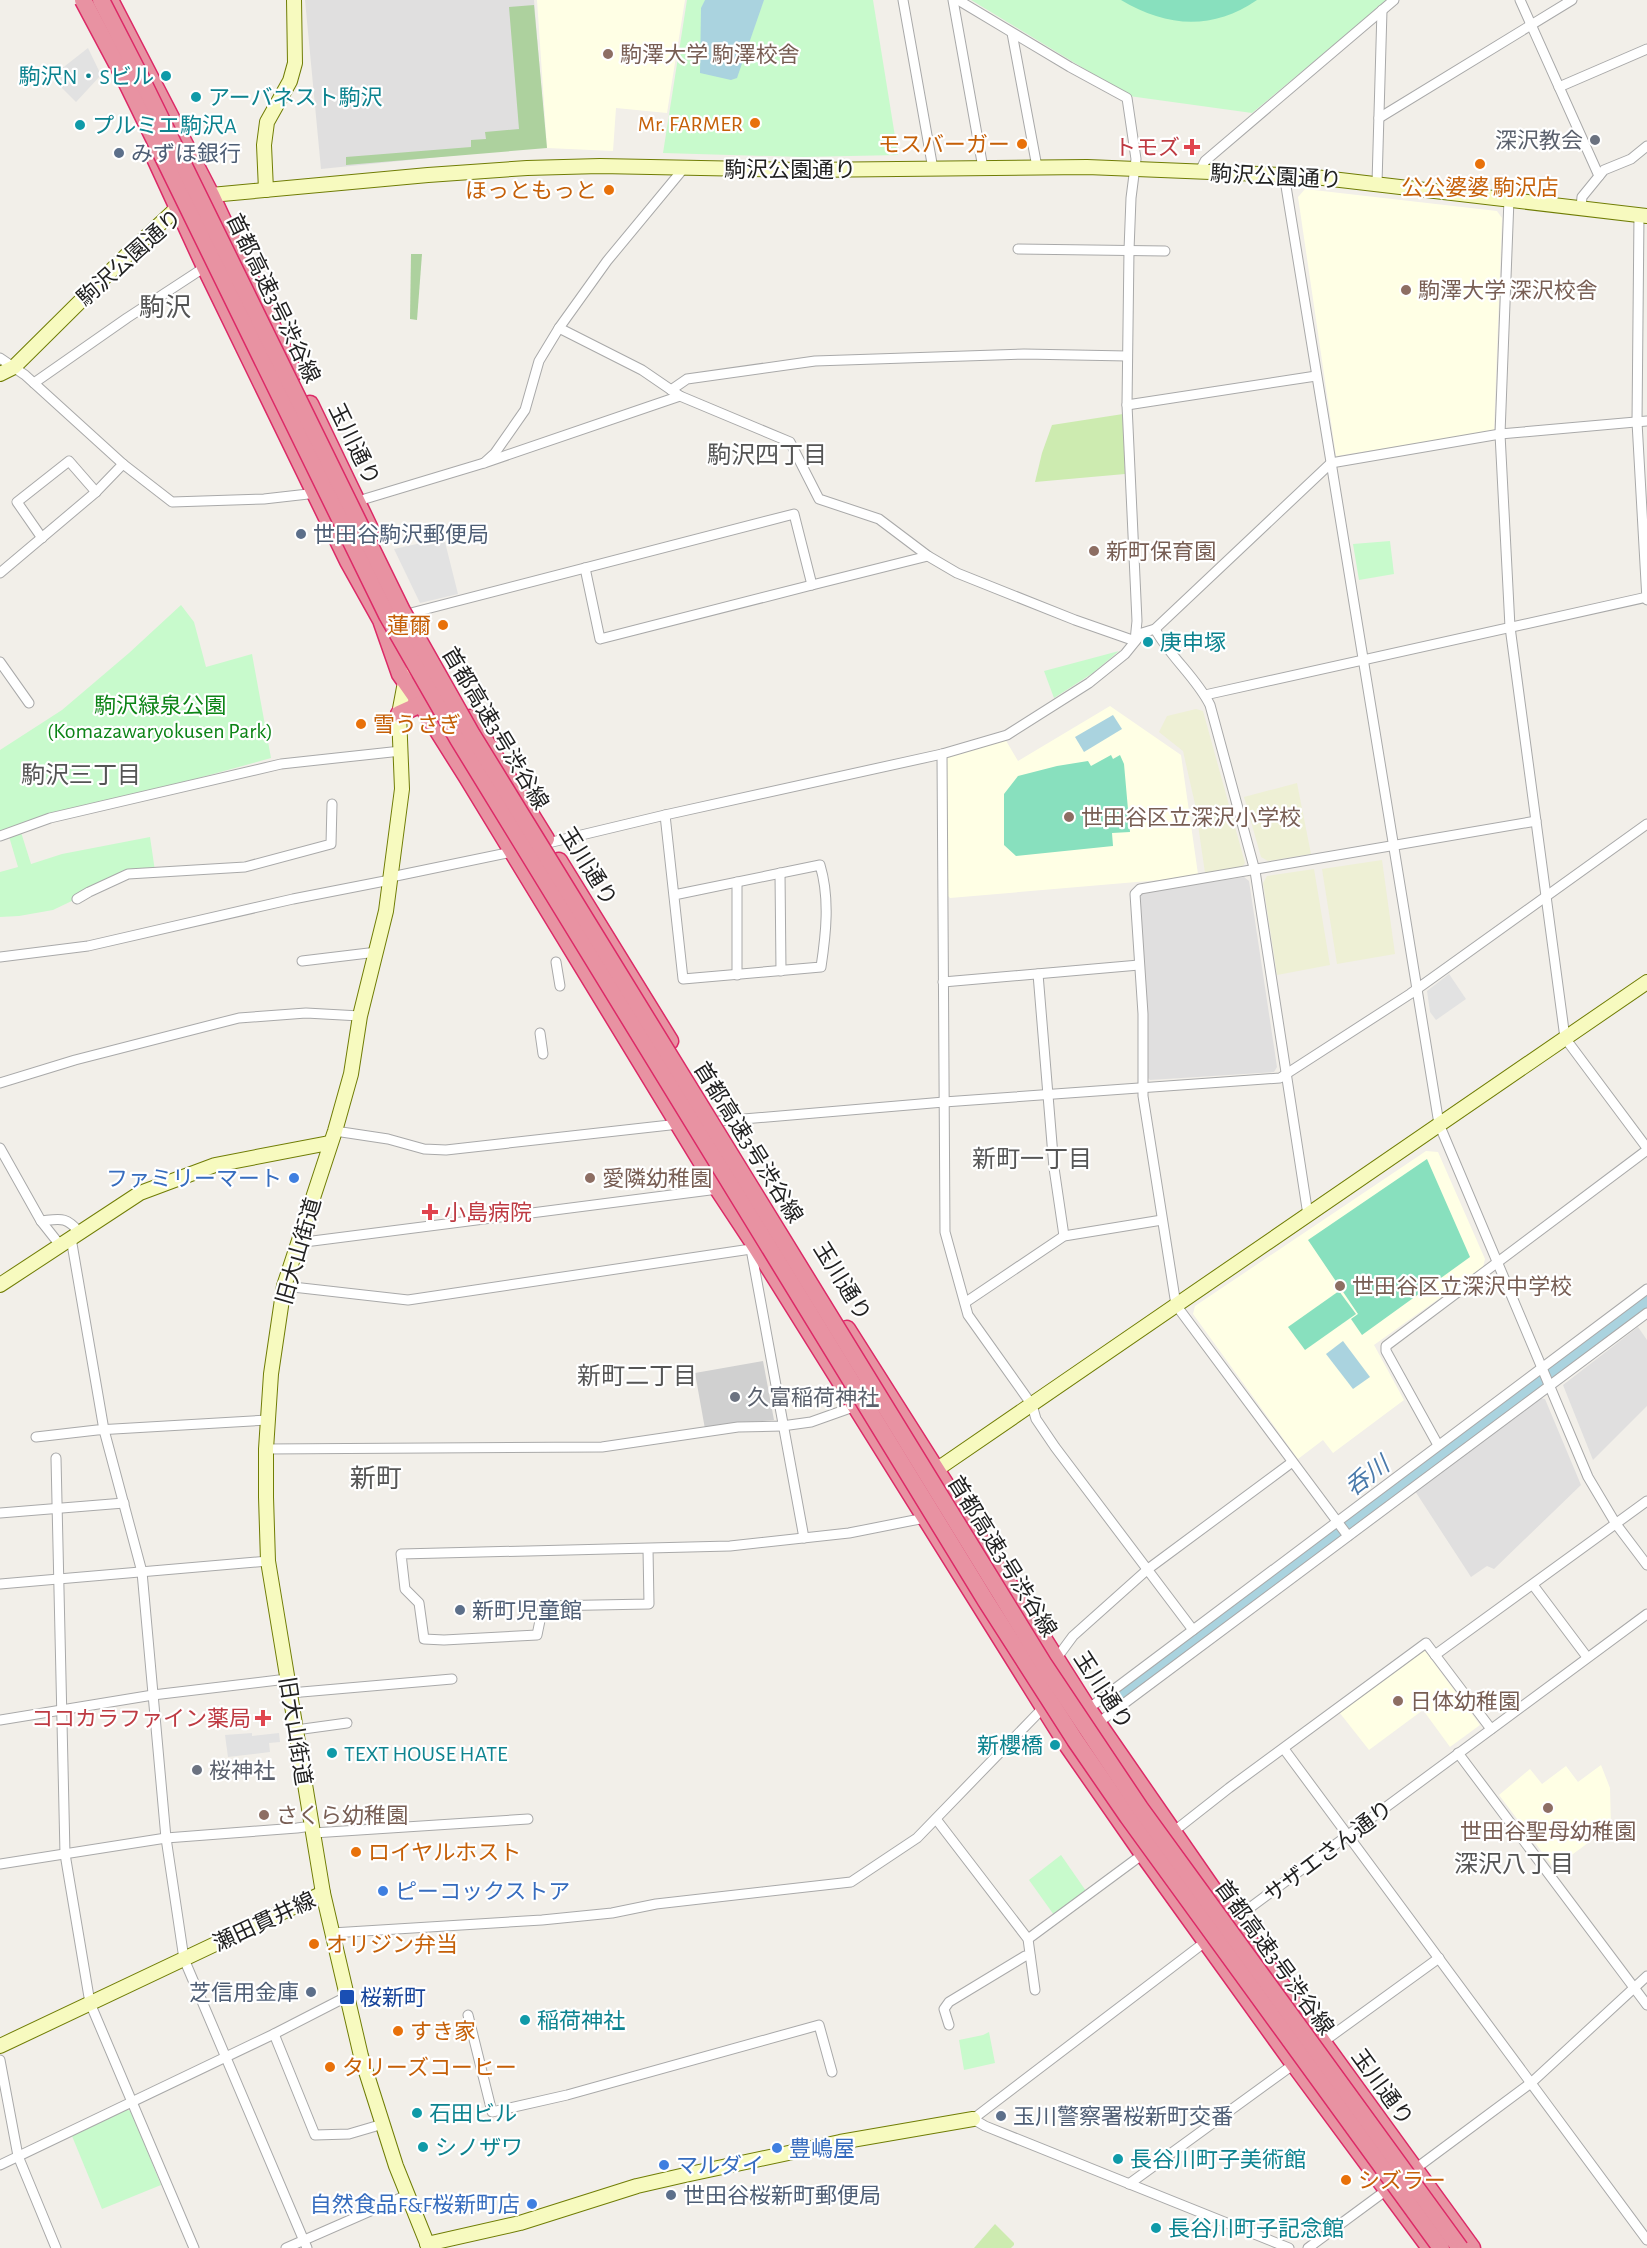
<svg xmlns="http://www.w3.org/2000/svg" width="1647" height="2248" font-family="'Alegreya Sans','Noto Sans JP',sans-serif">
<rect width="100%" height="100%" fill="#f2efe9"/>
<g fill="#e0dfdf">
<path d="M 305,0 L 534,0 L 546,146 L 321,169 Z"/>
<path d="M 1244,877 L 1249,881 L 1277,1067 L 1274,1072 L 1150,1080 L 1148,1078 L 1148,1019 L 1138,897 L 1140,893 Z"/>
<path d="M 1638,1327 L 1647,1340 L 1647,1406 L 1593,1460 L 1563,1385 Z"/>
<path d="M 1540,1398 L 1545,1399 L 1581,1485 L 1494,1569 L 1487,1566 L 1471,1577 L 1415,1491 Z"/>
</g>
<g fill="#ffffe5">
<path d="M 537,0 L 685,0 L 667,113 L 616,108 L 613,151 L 547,148 Z"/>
<path d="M 1305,189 L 1497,211 L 1502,218 L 1494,431 L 1336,456 L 1298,197 Z"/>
<path d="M 1110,706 L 1181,755 L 1198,874 L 1160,880 L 950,898 L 947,895 L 947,757 L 1005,739 L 1018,761 Z"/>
<path d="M 1426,1151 L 1438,1152 L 1485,1259 L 1483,1267 L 1374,1345 L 1404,1400 L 1333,1453 L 1323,1440 L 1298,1459 L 1193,1314 L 1195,1306 Z"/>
<path d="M 1422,1651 L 1425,1651 L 1480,1725 L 1450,1747 L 1423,1710 L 1369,1750 L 1339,1712 Z"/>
<path d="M 1601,1765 L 1610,1788 L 1611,1826 L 1554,1868 L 1499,1795 L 1530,1769 L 1542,1784 L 1566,1766 L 1578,1782 Z"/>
</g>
<path fill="#d0d0d0" d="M 763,1361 L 774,1420 L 740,1423 L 705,1429 L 695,1373 Z"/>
<g fill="#eef0d5">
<path d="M 1196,709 L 1203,711 L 1245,863 L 1242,867 L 1205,873 L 1195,804 L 1183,751 L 1159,732 L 1167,716 Z"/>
<path d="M 1297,783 L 1311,854 L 1268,861 L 1261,857 L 1244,797 Z"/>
<path d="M 1382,860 L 1395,954 L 1337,964 L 1322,869 Z"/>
<path d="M 1314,869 L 1330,965 L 1277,975 L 1263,883 L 1267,876 Z"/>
</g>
<g fill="#cdebb0">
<path d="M 1123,414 L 1125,474 L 1035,482 L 1042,453 L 1052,425 Z"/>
<path d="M 995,2224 L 1014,2243 L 1014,2245 L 1011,2248 L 974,2248 Z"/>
</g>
<g fill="#add19e">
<path d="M 534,5 L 547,148 L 346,165 L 346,157 L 471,147 L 471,140 L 486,139 L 485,132 L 519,129 L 509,7 Z"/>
<path d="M 411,254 L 422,254 L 417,320 L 410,319 Z"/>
</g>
<g fill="#c8facc">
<path d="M 687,0 L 873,0 L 898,155 L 803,157 L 663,153 Z"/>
<path d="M 971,0 L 1388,0 L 1252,113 L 1129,96 Z"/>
<path d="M 1390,541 L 1394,574 L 1359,580 L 1353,544 Z"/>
<path d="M 181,605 L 194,622 L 206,667 L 252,654 L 271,758 L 173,785 L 46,814 L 0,832 L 0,750 L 62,710 L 129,653 Z"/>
<path d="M 1119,651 L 1093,673 L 1054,698 L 1044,671 Z"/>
<path d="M 20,829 L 31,864 L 62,854 L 150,837 L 155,871 L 128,874 L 53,910 L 19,916 L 0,917 L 0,872 L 18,867 L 8,833 Z"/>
<path d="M 1647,1295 L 1647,1307 L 1561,1372 L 1555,1363 Z"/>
<path d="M 1530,1381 L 1536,1390 L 1234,1614 L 1111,1709 L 1105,1701 Z"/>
<path d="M 1061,1855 L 1086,1891 L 1054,1915 L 1029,1880 Z"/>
<path d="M 989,2032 L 995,2063 L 964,2070 L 959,2040 L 983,2035 Z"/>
<path d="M 124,2109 L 131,2111 L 161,2185 L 102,2209 L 72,2136 Z"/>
</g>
<g fill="#88e0be">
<path d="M 1121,0 L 1257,0 C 1212,31 1166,27 1121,0 Z"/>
<path d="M 1111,755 L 1113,759 L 1120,755 L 1124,764 L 1130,832 L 1112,833 L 1113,846 L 1016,856 L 1004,845 L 1004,794 L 1018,776 L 1057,766 L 1088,761 L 1091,766 Z"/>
<path d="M 1427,1159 L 1470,1257 L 1362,1335 L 1351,1319 L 1358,1314 L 1308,1240 Z"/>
<path d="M 1339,1291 L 1356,1314 L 1305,1350 L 1288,1327 Z"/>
</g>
<g fill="#e2e2e2">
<path d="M 88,48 L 101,75 L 76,102 L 51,77 Z"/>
<path d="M 444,538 L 458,594 L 420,603 L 394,549 Z"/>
<path d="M 1449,974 L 1466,999 L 1436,1020 L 1430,1012 L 1427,991 Z"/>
<path d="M 252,1733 L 252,1736 L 279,1733 L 280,1742 L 269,1743 L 270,1752 L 228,1757 L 225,1735 Z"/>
</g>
<g fill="#aad3df">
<path d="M 705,0 L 764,0 L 737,78 L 731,80 L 700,73 L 701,8 Z"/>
<path d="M 1113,715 L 1122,729 L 1084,752 L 1075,737 Z"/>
<path d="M 1343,1341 L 1370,1377 L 1353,1389 L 1326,1354 Z"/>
</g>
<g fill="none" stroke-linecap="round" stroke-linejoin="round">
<path stroke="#aad3df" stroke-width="21" d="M 1118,1695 L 1647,1298"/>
<g stroke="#a9a9a9" stroke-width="11">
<g id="street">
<path d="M 903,0 L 933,169"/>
<path d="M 953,0 L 983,168"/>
<path d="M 958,0 L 1070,67 L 1127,98 L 1136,159 L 1131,198 L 1129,250 L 1127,405 L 1137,621 L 1135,641"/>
<path d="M 1520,0 L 1599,176"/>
<path d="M 1012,33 L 1037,167"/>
<path d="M 1559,87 L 1647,49"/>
<path d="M 1379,118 L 1572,0"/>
<path d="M 1200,171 L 1205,161 L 1394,0"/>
<path d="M 1284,174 L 1439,1124 L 1588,1477 L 1616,1524 L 1647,1565"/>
<path d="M 1377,183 L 1382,10"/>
<path d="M 1509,199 L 1500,434 L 1510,627 L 1565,1038 L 1647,1148"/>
<path d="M 1581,207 L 1582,197 L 1604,170 L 1631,159 L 1647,146"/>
<path d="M 1639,215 L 1637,422 L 1647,600"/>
<path d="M 1018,249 L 1165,251"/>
<path d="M 559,328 L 642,370 L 680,396 L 790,442 L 819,499 L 879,519 L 928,556 L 957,573 L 1075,620 L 1135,641"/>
<path d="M 0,358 L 25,375 L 123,464 L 172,502 L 264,499 L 317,493"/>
<path d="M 34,383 L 127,318 L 205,267"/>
<path d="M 671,390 L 687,379 L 815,361 L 1024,354 L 1127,356"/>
<path d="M 1127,405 L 1316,376"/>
<path d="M 484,463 L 495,453 L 525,410 L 539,361 L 559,328 L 607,261 L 684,168"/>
<path d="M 358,501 L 484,463 L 680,396"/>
<path d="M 42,538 L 17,502 L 69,461 L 96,492"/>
<path d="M 585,568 L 600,639 L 812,585"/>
<path d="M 0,573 L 96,492 L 123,464"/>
<path d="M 407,614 L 794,514 L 812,585 L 928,556"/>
<path d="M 1155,629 C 1170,657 1196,677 1210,705 L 1255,871 L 1308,1215"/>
<path d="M 0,662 L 29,703"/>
<path d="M 1205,695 L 1647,597"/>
<path d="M 942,754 L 945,1232 L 968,1315 L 1032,1405 L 1036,1419 L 1055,1447 L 1193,1630"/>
<path d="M 665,815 L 683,979 L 821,967 C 826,934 830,898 820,865 L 674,895"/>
<path d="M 0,836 L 50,818 L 281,764 L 401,751"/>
<path d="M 548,843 L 665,815 L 942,754 L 1007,735 L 1089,683 L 1125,654 L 1142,633 L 1155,629 L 1331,463 L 1500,434 L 1647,421"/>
<path d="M 780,873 L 781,971"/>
<path d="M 391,877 L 512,852"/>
<path d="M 737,882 L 737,975"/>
<path d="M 77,899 L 89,892 L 128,874 L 245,867 L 331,844 L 332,804"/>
<path d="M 0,957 L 88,946 L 293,899 L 390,880"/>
<path d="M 302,961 L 377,952"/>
<path d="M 556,962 L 560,986"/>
<path d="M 1038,974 L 1054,1168 L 1064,1236"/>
<path d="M 943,982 L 1139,965"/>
<path d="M 540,1033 L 543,1054"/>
<path d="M 0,1083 L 75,1060 L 239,1018 L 306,1013 L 360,1016"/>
<path d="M 708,1122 L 944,1102 L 1280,1078 L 1410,994 L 1647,824"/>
<path d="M 335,1131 L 388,1139 L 424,1149 L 446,1150 L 679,1124"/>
<path d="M 0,1148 L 41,1221 L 60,1245"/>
<path d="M 41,1221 C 60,1219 66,1216 79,1232"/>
<path d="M 71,1238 L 104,1430 L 142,1572 L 166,1838 L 184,1959 L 307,2248"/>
<path d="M 297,1243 L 718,1189"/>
<path d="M 752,1246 L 751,1249 L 804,1538"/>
<path d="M 284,1286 L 408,1300 L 751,1249"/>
<path d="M 966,1302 L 1064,1236 L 1162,1220"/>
<path d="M 36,1437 L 97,1430 L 267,1420"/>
<path d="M 1438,1445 L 1386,1351 L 1386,1346 L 1647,1150"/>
<path d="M 266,1449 L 602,1447 L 738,1427 L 782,1426 L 811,1422 L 856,1406"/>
<path d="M 56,1458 L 65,1854 L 90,2003 L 194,2248"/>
<path d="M 0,1513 L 124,1503"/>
<path d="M 1348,1536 L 1176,1305 L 1143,1096 L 1143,1014 L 1135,894 L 1140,889 L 1536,821"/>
<path d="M 648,1549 L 649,1604 L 543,1606 L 537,1635 L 444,1640 L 424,1639 L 419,1603 L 405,1589 L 401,1554 L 730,1546 L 849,1533 L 925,1518"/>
<path d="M 0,1584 L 268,1561"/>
<path d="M 1533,1585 L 1587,1657"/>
<path d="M 1435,1655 L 1647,1501"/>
<path d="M 1056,1659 L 1073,1636 L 1148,1569 L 1291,1463"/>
<path d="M 290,1693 L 452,1679"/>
<path d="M 1088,1709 L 1647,1289"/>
<path d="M 0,1720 L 153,1695 L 287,1679"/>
<path d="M 1098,1723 L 1647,1313"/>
<path d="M 296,1730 L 347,1723"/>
<path d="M 1284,1749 L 1647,2240"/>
<path d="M 1458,1753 L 1647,2005"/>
<path d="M 936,1819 L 1028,1939 L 1035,1990"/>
<path d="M 1173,1832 L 1229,1788 L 1426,1643 L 1491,1729"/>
<path d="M 313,1833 L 528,1819"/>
<path d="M 0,1864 L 166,1838 L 297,1828 L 312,1826"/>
<path d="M 1232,1921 L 1647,1614"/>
<path d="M 332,1933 L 542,1920 L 612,1913 L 656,1904 L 851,1882 L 917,1838 L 1043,1708"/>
<path d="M 1028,1939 L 1143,1854"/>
<path d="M 1209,1939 L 973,2119 L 985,2126 L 1289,2248"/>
<path d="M 468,2015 L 492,2112 L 567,2095 L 819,2025 L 832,2072"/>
<path d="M 949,2025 L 944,2009 L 949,2002 L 1025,1956 L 1030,1956"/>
<path d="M 274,2034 L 315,2135 L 349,2134 L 383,2124"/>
<path d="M 1323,2042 L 1439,1958"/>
<path d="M 0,2060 L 18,2156 L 56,2248"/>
<path d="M 0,2165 L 274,2034 L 346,1997"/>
<path d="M 1411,2172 L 1531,2083 L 1647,1976"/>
<path d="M 1129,2184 L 1294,2064"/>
<path d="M 286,2248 L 407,2195"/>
<path d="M 1308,2248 L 1388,2189"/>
</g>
</g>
<g stroke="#707d05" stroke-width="16">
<g id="secondary">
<path d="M 266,190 L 264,145 L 267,122 L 290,81 L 295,63 L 294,0"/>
<path d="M 204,198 L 211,195 L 428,175 L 527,168 L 600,166 L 802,170 L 1087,167 L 1306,176 L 1647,216"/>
<path d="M 0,374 L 14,367 L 131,251 L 177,208 L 186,205"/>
<path d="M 406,646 L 405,682 L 399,714 L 402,789 L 386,911 L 360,1016 L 351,1074 L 335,1131 L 284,1286 L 271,1374 L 266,1449 L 266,1497 L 268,1561 L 323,1893 L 361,2056 L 396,2166 L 429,2248"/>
<path d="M 0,1285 L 140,1193 L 215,1165 L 329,1143"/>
<path d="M 936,1470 L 1647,982"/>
<path d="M 0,2046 L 323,1893"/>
<path d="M 427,2244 L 520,2223 L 637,2186 L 685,2175 L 840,2142 L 973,2119"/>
</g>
</g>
<g stroke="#dc2a67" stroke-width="19">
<g id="highway">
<path d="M 110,0 L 211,195 L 294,373"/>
<path d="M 154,156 L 205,267 L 348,561 L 381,620 L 400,674 L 421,704 L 467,777 L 718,1189 L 753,1242 L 1068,1746 L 1143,1854 L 1294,2064 L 1430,2248"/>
<path d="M 310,404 L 370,529"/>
<path d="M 399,714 L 421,704"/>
<path d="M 471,718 L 546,839"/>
<path d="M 559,861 L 670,1041"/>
<path d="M 847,1329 L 1088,1709 L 1234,1920 L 1472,2248"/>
</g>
</g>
<use href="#street" stroke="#fff" stroke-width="9"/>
<use href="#secondary" stroke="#f7fabf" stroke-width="14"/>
<use href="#highway" stroke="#e892a2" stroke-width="16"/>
<g stroke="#dc2a67" stroke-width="19" stroke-linecap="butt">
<g id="highway-bridge">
<path d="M 83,0 L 124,77 L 387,615 L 458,739 L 986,1601 L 1075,1740 L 1128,1817 L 1441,2248"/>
<path d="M 101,0 L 138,72 L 402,611 L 471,733 L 1043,1663 L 1140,1808 L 1460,2248"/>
</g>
</g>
<use href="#highway-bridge" stroke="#e892a2" stroke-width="16"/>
</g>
<g fill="#8d6e63" stroke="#fff" stroke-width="2">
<circle cx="608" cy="54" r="6"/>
<circle cx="1406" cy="290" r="6"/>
<circle cx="1094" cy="551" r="6"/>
<circle cx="1069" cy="817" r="6"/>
<circle cx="590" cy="1178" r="6"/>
<circle cx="1340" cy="1286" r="6"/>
<circle cx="1398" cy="1701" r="6"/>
<circle cx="1548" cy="1808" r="6"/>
<circle cx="264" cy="1815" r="6"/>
</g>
<g fill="#0f9aa8" stroke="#fff" stroke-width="2">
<circle cx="166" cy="76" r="6"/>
<circle cx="196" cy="97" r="6"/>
<circle cx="80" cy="125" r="6"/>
<circle cx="1148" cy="642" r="6"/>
<circle cx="1055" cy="1745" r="6"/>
<circle cx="332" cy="1753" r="6"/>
<circle cx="525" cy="2020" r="6"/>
<circle cx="417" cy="2113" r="6"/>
<circle cx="423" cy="2147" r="6"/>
<circle cx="1118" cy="2159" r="6"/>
<circle cx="1156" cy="2228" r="6"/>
</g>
<g fill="#e8710a" stroke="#fff" stroke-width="2">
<circle cx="755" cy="123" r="6"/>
<circle cx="1022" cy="144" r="6"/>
<circle cx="1480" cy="164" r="6"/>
<circle cx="609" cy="190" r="6"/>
<circle cx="443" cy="625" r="6"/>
<circle cx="361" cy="724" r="6"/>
<circle cx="356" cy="1852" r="6"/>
<circle cx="314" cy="1944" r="6"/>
<circle cx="398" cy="2031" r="6"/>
<circle cx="330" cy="2067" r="6"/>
<circle cx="1346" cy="2180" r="6"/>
</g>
<g fill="#6b7280" stroke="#fff" stroke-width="2">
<circle cx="1595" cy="140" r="6"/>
<circle cx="735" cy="1397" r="6"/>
<circle cx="197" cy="1770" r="6"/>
</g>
<g fill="#e0444e" stroke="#fff" stroke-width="2">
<path d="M1189 138h6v6h6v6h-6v6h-6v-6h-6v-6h6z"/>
<path d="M427 1203h6v6h6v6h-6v6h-6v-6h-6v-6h6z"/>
<path d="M260 1709h6v6h6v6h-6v6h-6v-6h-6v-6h6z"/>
</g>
<g fill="#5c6f8a" stroke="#fff" stroke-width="2">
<circle cx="119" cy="153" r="6"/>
<circle cx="301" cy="534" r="6"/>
<circle cx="460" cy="1610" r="6"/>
<circle cx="311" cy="1992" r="6"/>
<circle cx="1001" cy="2116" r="6"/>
<circle cx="671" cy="2195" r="6"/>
</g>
<g fill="#3f7fe0" stroke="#fff" stroke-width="2">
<circle cx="294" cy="1178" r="6"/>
<circle cx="383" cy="1891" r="6"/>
<circle cx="777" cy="2148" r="6"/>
<circle cx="664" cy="2165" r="6"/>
<circle cx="532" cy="2204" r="6"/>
</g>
<rect fill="#1a4fb4" stroke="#fff" stroke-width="2" x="339" y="1989" width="16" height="16" rx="3"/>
<g text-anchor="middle" stroke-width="4.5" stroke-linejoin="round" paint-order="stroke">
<g font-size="22" fill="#785e54" stroke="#fff" text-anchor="start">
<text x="620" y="62">駒澤大学 駒澤校舎</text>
<text x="1418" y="298">駒澤大学 深沢校舎</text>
<text x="1106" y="559">新町保育園</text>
<text x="1081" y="825">世田谷区立深沢小学校</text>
<text x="602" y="1186">愛隣幼稚園</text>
<text x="1352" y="1294">世田谷区立深沢中学校</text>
<text x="1410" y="1709">日体幼稚園</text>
<text x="276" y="1823">さくら幼稚園</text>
<text x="1548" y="1839" text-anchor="middle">世田谷聖母幼稚園</text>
</g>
<g font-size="22" fill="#0d838f" stroke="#fff" text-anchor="start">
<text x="154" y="84" text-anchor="end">駒沢N・Sビル</text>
<text x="208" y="105">アーバネスト駒沢</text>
<text x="92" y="133">プルミエ駒沢A</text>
<text x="1160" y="650">庚申塚</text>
<text x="1043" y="1753" text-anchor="end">新櫻橋</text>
<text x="344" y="1761">TEXT HOUSE HATE</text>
<text x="537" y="2028">稲荷神社</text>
<text x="429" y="2121">石田ビル</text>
<text x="435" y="2155">シノザワ</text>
<text x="1130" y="2167">長谷川町子美術館</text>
<text x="1168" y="2236">長谷川町子記念館</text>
</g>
<g font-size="22" fill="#c56008" stroke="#fff" text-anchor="start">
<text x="743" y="131" text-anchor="end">Mr. FARMER</text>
<text x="1010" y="152" text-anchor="end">モスバーガー</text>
<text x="1480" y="195" text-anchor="middle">公公婆婆 駒沢店</text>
<text x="597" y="198" text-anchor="end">ほっともっと</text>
<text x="431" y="633" text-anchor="end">蓮爾</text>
<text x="373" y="732">雪うさぎ</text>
<text x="368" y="1860">ロイヤルホスト</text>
<text x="326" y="1952">オリジン弁当</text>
<text x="410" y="2039">すき家</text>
<text x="342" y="2075">タリーズコーヒー</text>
<text x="1358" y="2188">シズラー</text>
</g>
<g font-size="22" fill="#5b616d" stroke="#fff" text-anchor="start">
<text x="1583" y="148" text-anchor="end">深沢教会</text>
<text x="747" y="1405">久富稲荷神社</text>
<text x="209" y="1778">桜神社</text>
</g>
<g font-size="22" fill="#be3a42" stroke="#fff" text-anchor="end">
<text x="1180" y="155">トモズ</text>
<text x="444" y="1220" text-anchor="start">小島病院</text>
<text x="251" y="1726">ココカラファイン薬局</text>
</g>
<g font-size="22" fill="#4e5e75" stroke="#fff" text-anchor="start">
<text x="131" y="161">みずほ銀行</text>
<text x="313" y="542">世田谷駒沢郵便局</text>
<text x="472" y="1618">新町児童館</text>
<text x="299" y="2000" text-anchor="end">芝信用金庫</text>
<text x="1013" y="2124">玉川警察署桜新町交番</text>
<text x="683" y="2203">世田谷桜新町郵便局</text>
</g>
<g font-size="22" fill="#222" stroke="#fff">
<text x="790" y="177">駒沢公園通り</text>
<text transform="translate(1276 176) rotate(3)" y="8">駒沢公園通り</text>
<text transform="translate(129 257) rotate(-42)" y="8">駒沢公園通り</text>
<text transform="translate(274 298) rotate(64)" y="8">首都高速3号渋谷線</text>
<text transform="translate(355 444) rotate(64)" y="8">玉川通り</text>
<text transform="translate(496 728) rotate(59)" y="8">首都高速3号渋谷線</text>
<text transform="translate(589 866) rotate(58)" y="8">玉川通り</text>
<text transform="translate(749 1142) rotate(58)" y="8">首都高速3号渋谷線</text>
<text transform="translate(298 1251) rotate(-74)" y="8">旧大山街道</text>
<text transform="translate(843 1281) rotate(58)" y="8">玉川通り</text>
<text transform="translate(1003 1556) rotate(58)" y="8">首都高速3号渋谷線</text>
<text transform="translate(1104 1690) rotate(57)" y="8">玉川通り</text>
<text transform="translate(296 1731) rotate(81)" y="8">旧大山街道</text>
<text transform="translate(1328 1851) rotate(-37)" y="8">サザエさん通り</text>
<text transform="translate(264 1921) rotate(-25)" y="8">瀬田貫井線</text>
<text transform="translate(1275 1957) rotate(54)" y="8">首都高速3号渋谷線</text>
<text transform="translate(1383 2087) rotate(54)" y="8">玉川通り</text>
</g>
<g font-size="22" fill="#0c8416" stroke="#fff">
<text x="160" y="713">駒沢緑泉公園<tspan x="160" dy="25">(Komazawaryokusen Park)</tspan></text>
</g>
<g font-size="22" fill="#366cbe" stroke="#fff" text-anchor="start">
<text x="282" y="1186" text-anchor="end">ファミリーマート</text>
<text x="395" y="1899">ピーコックストア</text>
<text x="789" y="2156">豊嶋屋</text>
<text x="676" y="2173">マルダイ</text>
<text x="520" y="2212" text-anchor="end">自然食品F&amp;F桜新町店</text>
</g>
<g font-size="22" fill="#164399" stroke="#fff" text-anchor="start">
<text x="360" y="2005">桜新町</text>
</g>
<g font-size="24" fill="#555" stroke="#fff">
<text x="767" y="463">駒沢四丁目</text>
<text x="81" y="783">駒沢三丁目</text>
<text x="1032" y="1167">新町一丁目</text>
<text x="637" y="1384">新町二丁目</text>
<text x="1514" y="1872">深沢八丁目</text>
</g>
<g font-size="24" font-style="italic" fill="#4a7aab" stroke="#fff">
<text transform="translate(1367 1476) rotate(-37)" y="8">呑川</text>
</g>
<g font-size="26" fill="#555" stroke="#fff">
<text x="165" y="316">駒沢</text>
<text x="376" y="1487">新町</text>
</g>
</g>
</svg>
